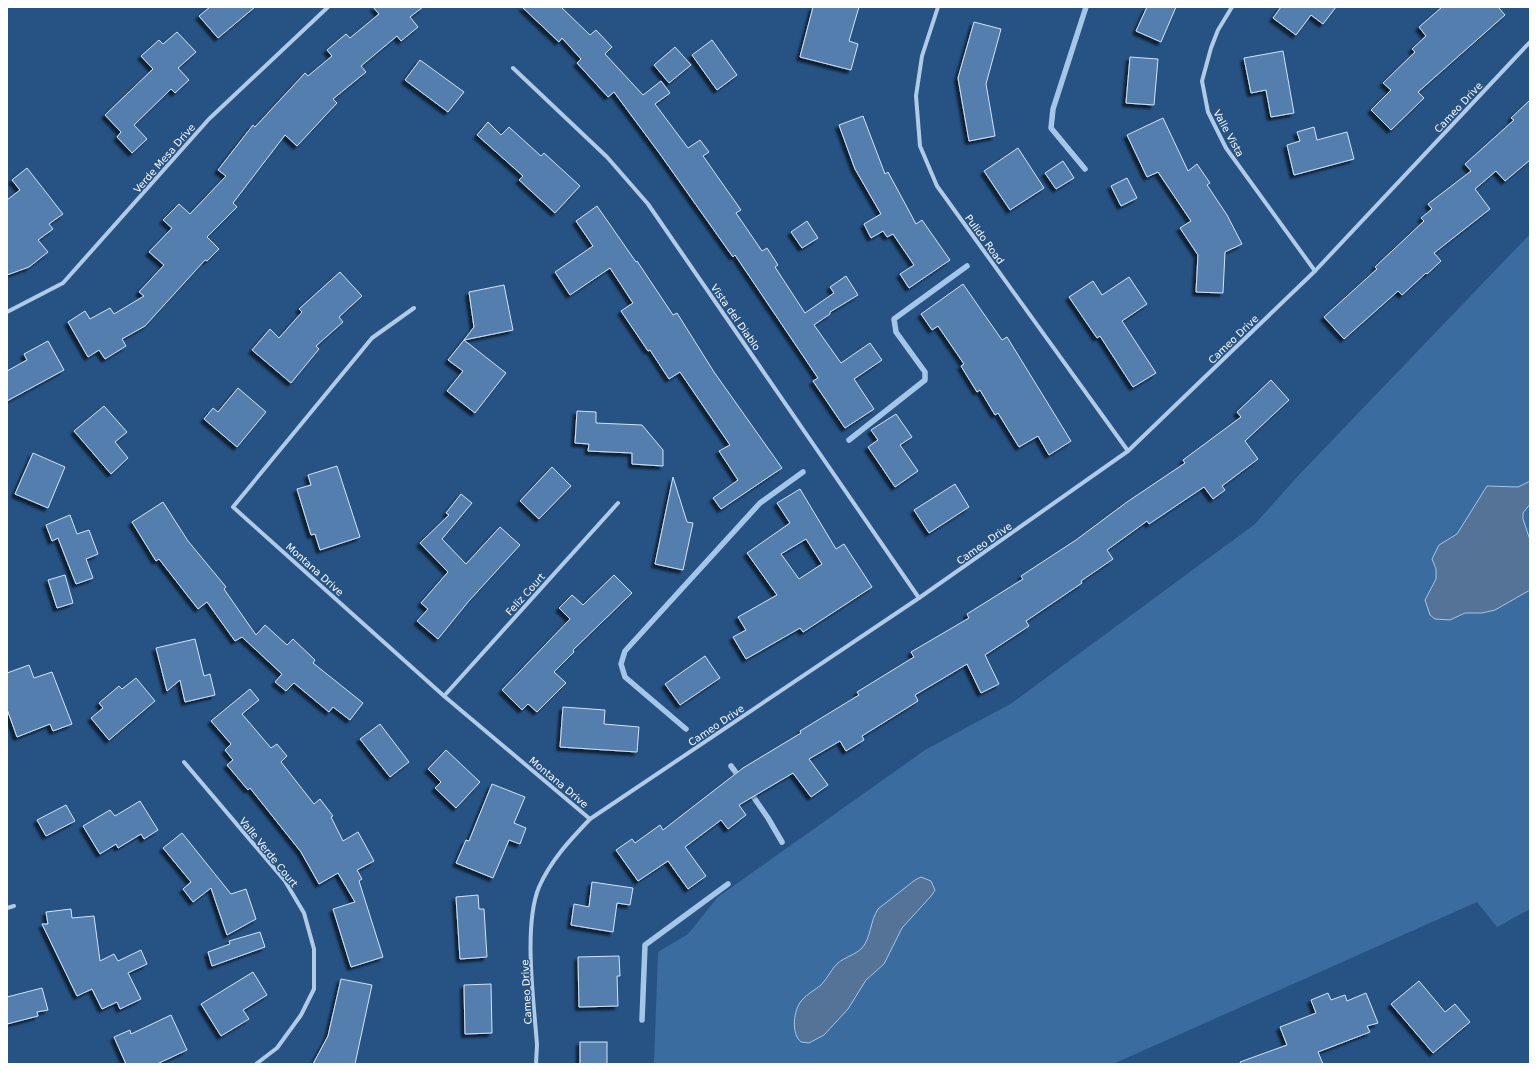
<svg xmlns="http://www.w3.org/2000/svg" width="1537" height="1071" font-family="'DejaVu Sans',sans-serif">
<defs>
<filter id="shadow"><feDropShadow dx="-3.5" dy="3.5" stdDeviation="1" flood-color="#0009"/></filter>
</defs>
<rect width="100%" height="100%" fill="#265284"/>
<path fill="#3b6ca0" d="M 1530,234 L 1530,909 L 1497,927 L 1477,902 L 1113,1064 L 654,1064 L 658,952 L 688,934 L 718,897 L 925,750 L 1012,703 L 1255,524 L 1296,478 Z"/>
<g fill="#557396" stroke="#a4c6e8">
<path d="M 1530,481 L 1530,504 L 1523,513 L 1523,519 L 1530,540 L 1530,590 L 1495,610 L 1482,613 L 1465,613 L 1450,620 L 1435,619 L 1430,615 L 1425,600 L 1436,579 L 1436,569 L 1432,559 L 1439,545 L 1457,534 L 1487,486 L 1518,487 Z"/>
<path d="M 921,877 L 931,881 L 935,890 L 932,895 L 902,928 L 884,964 L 866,980 L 848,1009 L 824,1035 L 809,1043 L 801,1042 C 791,1034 793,1010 802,1000 C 807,994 815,990 821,985 C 828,978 831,969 838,963 C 845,957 855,955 862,948 C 871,938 870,921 878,909 L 915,880 Z"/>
</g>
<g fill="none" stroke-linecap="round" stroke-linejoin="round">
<g stroke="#a4c6e8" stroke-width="5.5">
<path d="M 1085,169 L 1051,128 L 1053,109 L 1086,7"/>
<path d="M 849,440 L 925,380 L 925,372 L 896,332 L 894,319 L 967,266"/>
<path d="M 686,729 L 625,677 L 621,664 L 625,651 L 760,503 L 803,472"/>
<path d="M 731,766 L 740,778"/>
<path d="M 750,792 L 768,818 L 782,842"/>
<path d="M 642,1020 L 645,945 L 728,884"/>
</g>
</g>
<g fill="#537ead" stroke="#d3e4f6" fill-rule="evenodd" filter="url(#shadow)">
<path d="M 210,7 L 255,7 L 218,38 L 199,16 Z"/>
<path d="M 373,7 L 423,7 L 410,17 L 418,27 L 401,41 L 397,36 L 361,66 L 366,72 L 333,99 L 337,103 L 297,146 L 285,135 L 233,203 L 237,207 L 207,237 L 219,249 L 207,261 L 205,260 L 145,326 L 122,339 L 126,346 L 105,359 L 99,350 L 88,357 L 68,322 L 85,311 L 90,319 L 110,308 L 114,314 L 144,296 L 139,292 L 164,265 L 149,252 L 172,228 L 163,220 L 179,204 L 190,214 L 226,176 L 218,170 L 253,125 L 255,127 L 305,73 L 308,76 L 332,56 L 327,50 L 346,34 L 350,38 L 379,14 Z"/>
<path d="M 522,7 L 561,7 L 590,35 L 596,30 L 612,47 L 605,54 L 643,95 L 661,81 L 670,93 L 655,104 L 688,148 L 700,140 L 709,152 L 703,156 L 741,210 L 736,213 L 762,251 L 767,248 L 778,265 L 775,267 L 805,313 L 834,293 L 830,287 L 846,276 L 858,295 L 830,312 L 830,314 L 814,325 L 841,363 L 870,343 L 882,360 L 854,379 L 874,409 L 845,428 L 813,381 L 818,378 L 735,255 L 733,257 L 660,154 L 614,92 L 608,97 L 577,63 L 581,59 L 562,38 L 559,42 Z"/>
<path d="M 813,7 L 859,7 L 849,41 L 858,44 L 851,70 L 800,57 Z"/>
<path d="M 1147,7 L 1176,7 L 1161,42 L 1136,31 Z"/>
<path d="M 1281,7 L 1336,7 L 1323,24 L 1311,15 L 1296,35 L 1273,18 Z"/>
<path d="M 1442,7 L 1498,7 L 1505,15 L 1418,92 L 1424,98 L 1391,130 L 1371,110 L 1391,90 L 1383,83 L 1415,52 L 1412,49 L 1426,36 L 1419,27 Z"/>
<path d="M 974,22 L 1001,29 L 986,84 L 995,136 L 969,141 L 958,78 Z"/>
<path d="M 177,32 L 196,52 L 178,68 L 189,80 L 175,93 L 171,89 L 134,125 L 147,139 L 132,153 L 117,137 L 121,132 L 105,115 L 153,69 L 141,56 L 159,40 L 163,44 Z"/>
<path d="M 712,40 L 737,75 L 717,90 L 692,55 Z"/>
<path d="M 675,47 L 691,65 L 669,83 L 654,65 Z"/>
<path d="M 1283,51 L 1294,113 L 1271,117 L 1266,90 L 1251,93 L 1244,58 Z"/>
<path d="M 1130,57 L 1158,59 L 1154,105 L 1126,103 Z"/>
<path d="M 420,60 L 464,92 L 448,112 L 405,80 Z"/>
<path d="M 1530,100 L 1530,160 L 1505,181 L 1496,171 L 1475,189 L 1490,209 L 1434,253 L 1441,261 L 1427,274 L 1426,273 L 1402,295 L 1398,291 L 1344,339 L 1324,317 L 1377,269 L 1375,267 L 1424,221 L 1421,218 L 1432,209 L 1428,204 L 1471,171 L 1465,164 L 1514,120 L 1511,118 Z"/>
<path d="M 863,116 L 885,174 L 888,172 L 916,224 L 922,220 L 950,260 L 909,288 L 900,274 L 914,265 L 893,234 L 887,237 L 883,231 L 871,238 L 864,224 L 881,214 L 855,169 L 839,125 Z"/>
<path d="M 1163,118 L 1188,171 L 1197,164 L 1210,183 L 1207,185 L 1227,215 L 1242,244 L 1225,252 L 1223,293 L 1196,292 L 1198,255 L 1180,228 L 1191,221 L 1158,172 L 1147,177 L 1127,135 Z"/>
<path d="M 488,122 L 501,135 L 509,127 L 541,156 L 544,153 L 580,186 L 555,213 L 519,180 L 523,176 L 477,135 Z"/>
<path d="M 1314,127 L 1317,140 L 1347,132 L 1354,159 L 1294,175 L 1287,145 L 1300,141 L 1297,132 Z"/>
<path d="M 1018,148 L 1044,188 L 1010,210 L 984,171 Z"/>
<path d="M 1063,161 L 1074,178 L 1056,189 L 1045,173 Z"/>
<path d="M 27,168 L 63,214 L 49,224 L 53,229 L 38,240 L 48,252 L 29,267 L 7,275 L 7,200 L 20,190 L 12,180 Z"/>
<path d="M 1127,178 L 1137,198 L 1121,206 L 1111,186 Z"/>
<path d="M 597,206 L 636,262 L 637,261 L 673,315 L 677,313 L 714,372 L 782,468 L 721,509 L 713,498 L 738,480 L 719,451 L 730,445 L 680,372 L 669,379 L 650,350 L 648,351 L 621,311 L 633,303 L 610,268 L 570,295 L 555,272 L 593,246 L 576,221 Z"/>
<path d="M 807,221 L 818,238 L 802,248 L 791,232 Z"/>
<path d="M 340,272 L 362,296 L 339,317 L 343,322 L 316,346 L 319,349 L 291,383 L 252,350 L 270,329 L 279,338 L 302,312 L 299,309 Z"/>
<path d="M 1129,277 L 1147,304 L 1122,321 L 1156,373 L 1133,387 L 1100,336 L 1097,338 L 1069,297 L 1093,281 L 1102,295 Z"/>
<path d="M 963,284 L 1002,340 L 1007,337 L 1071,441 L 1049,455 L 1038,436 L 1019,447 L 998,413 L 995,415 L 980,390 L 977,392 L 961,366 L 964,364 L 938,326 L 932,330 L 921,314 Z"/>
<path d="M 504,285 L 513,330 L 464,340 L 474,327 L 469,292 Z"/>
<path d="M 464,340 L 506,373 L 475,413 L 447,391 L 463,371 L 448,360 Z"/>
<path d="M 48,341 L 64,370 L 7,401 L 7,371 L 27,360 L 24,354 Z"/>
<path d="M 1271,380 L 1289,400 L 1245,441 L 1258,459 L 1222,486 L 1225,490 L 1213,499 L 1204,487 L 1149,524 L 1147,521 L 1107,550 L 1113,559 L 1081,581 L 1082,583 L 1026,621 L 1029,626 L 985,655 L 999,684 L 981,693 L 967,664 L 915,695 L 918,701 L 862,736 L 864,740 L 846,751 L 840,741 L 809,759 L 828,785 L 811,797 L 793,773 L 739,805 L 746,815 L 728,829 L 721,820 L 685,847 L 706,876 L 688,889 L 668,861 L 638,881 L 616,850 L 632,839 L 635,843 L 660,825 L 663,830 L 743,768 L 801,733 L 800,731 L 859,695 L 857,692 L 914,657 L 911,652 L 969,618 L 967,614 L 1023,579 L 1021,576 L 1076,540 L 1127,502 L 1185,463 L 1183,460 L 1241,417 L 1237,412 Z"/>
<path d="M 238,388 L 266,412 L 237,447 L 204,419 L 213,408 L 218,412 Z"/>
<path d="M 104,406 L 127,432 L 115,442 L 128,458 L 111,474 L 74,431 Z"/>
<path d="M 577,411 L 596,412 L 596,423 L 642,425 L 663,450 L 663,466 L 632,464 L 632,453 L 588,451 L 589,444 L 575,443 Z"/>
<path d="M 896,414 L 912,437 L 900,445 L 918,471 L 895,487 L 868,447 L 878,440 L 871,430 Z"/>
<path d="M 33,453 L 65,467 L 48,508 L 15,494 Z"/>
<path d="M 337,466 L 360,537 L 320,550 L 315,534 L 311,535 L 297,489 L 311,485 L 308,475 Z"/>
<path d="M 552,467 L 571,486 L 539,519 L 520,501 Z"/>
<path d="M 673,477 L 687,522 L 693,523 L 683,570 L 655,564 Z"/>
<path d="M 955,484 L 969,507 L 929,533 L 914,510 Z"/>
<path d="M 800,489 L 836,549 L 844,544 L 872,587 L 803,632 L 800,628 L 746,659 L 733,637 L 746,630 L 738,617 L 777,595 L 747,553 L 790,523 L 777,503 ZM 806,539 L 822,564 L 799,579 L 781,554 Z"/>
<path d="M 461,494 L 472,503 L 442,539 L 466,564 L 500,527 L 520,545 L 468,602 L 438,639 L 417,621 L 428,609 L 421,603 L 448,572 L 420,543 L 449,515 L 446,513 Z"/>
<path d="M 163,502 L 188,541 L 226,587 L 224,589 L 256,635 L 265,625 L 287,645 L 293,639 L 315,660 L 313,663 L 363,703 L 350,720 L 333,707 L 329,712 L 294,683 L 286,691 L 275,682 L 282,674 L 242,637 L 235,641 L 207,602 L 198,609 L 159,559 L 156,561 L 132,522 Z"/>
<path d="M 70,515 L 77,534 L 89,530 L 98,554 L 86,559 L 93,578 L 76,584 L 58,538 L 52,541 L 46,525 Z"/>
<path d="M 65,575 L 73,603 L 57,608 L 48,580 Z"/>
<path d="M 614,575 L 632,593 L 573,650 L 574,652 L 554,672 L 566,683 L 537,712 L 528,704 L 522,710 L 502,690 L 570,619 L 559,608 L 572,595 L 583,605 Z"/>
<path d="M 195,639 L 204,676 L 210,674 L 215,695 L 185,702 L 180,680 L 167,691 L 156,648 Z"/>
<path d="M 705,656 L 720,678 L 680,705 L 665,684 Z"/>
<path d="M 29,665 L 34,678 L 52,672 L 72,724 L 53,731 L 50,724 L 17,737 L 7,709 L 7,673 Z"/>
<path d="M 136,678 L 155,701 L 109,740 L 91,718 L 103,708 L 99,703 L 119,686 L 122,689 Z"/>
<path d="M 250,689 L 259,700 L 242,714 L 271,748 L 277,744 L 287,756 L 281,762 L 314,804 L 320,799 L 333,816 L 331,817 L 343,841 L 358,832 L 374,861 L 357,870 L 362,879 L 359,881 L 383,957 L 351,967 L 333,909 L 355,902 L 338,873 L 319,884 L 301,852 L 250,788 L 248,790 L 227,765 L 233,760 L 225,750 L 231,744 L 211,721 Z"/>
<path d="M 563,707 L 605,710 L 604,724 L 639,727 L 637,752 L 560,747 Z"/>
<path d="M 380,724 L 409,762 L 390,777 L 360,739 Z"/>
<path d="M 446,750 L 480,782 L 456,808 L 435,788 L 441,782 L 428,769 Z"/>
<path d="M 492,784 L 525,797 L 514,823 L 526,828 L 520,844 L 509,840 L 493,878 L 456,863 L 466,840 L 469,841 Z"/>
<path d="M 140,801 L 158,830 L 144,839 L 141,834 L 118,848 L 116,844 L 100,854 L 83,826 L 110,810 L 115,816 Z"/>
<path d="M 66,805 L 75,821 L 46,836 L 37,820 Z"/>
<path d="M 182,833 L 231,894 L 246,889 L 256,919 L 227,935 L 211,888 L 193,902 L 183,889 L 191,882 L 163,848 Z"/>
<path d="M 592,882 L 633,888 L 630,905 L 617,903 L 613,932 L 571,925 L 574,904 L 589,907 Z"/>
<path d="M 478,895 L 479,909 L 484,909 L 487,957 L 460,959 L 456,897 Z"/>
<path d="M 71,909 L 72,918 L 94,916 L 100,961 L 114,954 L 118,961 L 141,950 L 147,964 L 128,973 L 141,999 L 120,1009 L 117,1002 L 102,1009 L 92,989 L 77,996 L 42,924 L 48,924 L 46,912 Z"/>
<path d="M 260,932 L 265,947 L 212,966 L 208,952 L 230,944 L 229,941 Z"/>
<path d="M 619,956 L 620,976 L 617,976 L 618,1006 L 579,1007 L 578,957 Z"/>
<path d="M 253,972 L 267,995 L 243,1010 L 249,1019 L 221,1036 L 201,1004 Z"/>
<path d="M 341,979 L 372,985 L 355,1064 L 313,1064 L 328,1036 Z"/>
<path d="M 1419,981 L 1445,1012 L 1455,1004 L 1470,1022 L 1433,1053 L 1391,1004 Z"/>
<path d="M 491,984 L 492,1033 L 465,1034 L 464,985 Z"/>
<path d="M 42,988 L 48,1010 L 37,1012 L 38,1016 L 7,1024 L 7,997 Z"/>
<path d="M 1328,993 L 1331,1000 L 1345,995 L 1347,1001 L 1366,993 L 1378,1023 L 1367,1026 L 1370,1032 L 1318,1052 L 1323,1064 L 1241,1064 L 1240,1062 L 1287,1045 L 1280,1027 L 1316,1013 L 1311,1000 Z"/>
<path d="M 171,1015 L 187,1050 L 157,1064 L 126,1064 L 114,1037 L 130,1030 L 131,1034 Z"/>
<rect x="580" y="1042" width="27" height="22"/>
</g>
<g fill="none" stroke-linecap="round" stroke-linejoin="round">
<g stroke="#b0cae7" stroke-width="4">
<path d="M 938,7 L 922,56 L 916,96 L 920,146 L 937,186 L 1128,451"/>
<path d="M 1232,7 L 1218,30 L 1211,48 L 1202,81 L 1208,112 L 1226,148 L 1315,271"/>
<path d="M 513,68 L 607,157 L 648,204 L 919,598"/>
<path d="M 414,308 L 372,338 L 233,507 L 444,696 L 590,819"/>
<path d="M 7,312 L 63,283 L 209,119 L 328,7"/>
<path d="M 444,696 L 618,503"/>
<path d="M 184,762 L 285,881 L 304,913 L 314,949 L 314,989 L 301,1015 L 277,1048 L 256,1064"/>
<path d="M 7,908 L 14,906"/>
<path d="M 536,1064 L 537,1045 C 534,1002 523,926 539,887 C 551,860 570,840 590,819 L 919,598 L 1128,451 L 1315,271 L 1530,42"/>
</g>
</g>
<g text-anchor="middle" stroke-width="3" stroke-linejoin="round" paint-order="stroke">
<g font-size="10" fill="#fff" stroke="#265284">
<text transform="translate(1458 107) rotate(-47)" y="4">Cameo Drive</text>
<text transform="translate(1229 133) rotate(61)" y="4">Valle Vista</text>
<text transform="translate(164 158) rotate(-49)" y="4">Verde Mesa Drive</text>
<text transform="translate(985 239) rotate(54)" y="4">Pulido Road</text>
<text transform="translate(736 317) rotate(55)" y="4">Vista del Diablo</text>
<text transform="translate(1233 339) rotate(-44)" y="4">Cameo Drive</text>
<text transform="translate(984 543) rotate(-35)" y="4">Cameo Drive</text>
<text transform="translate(315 569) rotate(42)" y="4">Montana Drive</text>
<text transform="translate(525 594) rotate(-48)" y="4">Feliz Court</text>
<text transform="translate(716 725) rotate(-34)" y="4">Cameo Drive</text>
<text transform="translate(559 782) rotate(40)" y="4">Montana Drive</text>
<text transform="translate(269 852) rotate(51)" y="4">Valle Verde Court</text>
<text transform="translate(526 992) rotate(-93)" y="4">Cameo Drive</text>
</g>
</g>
<rect width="1537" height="1071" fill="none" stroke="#ffffff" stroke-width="16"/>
</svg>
